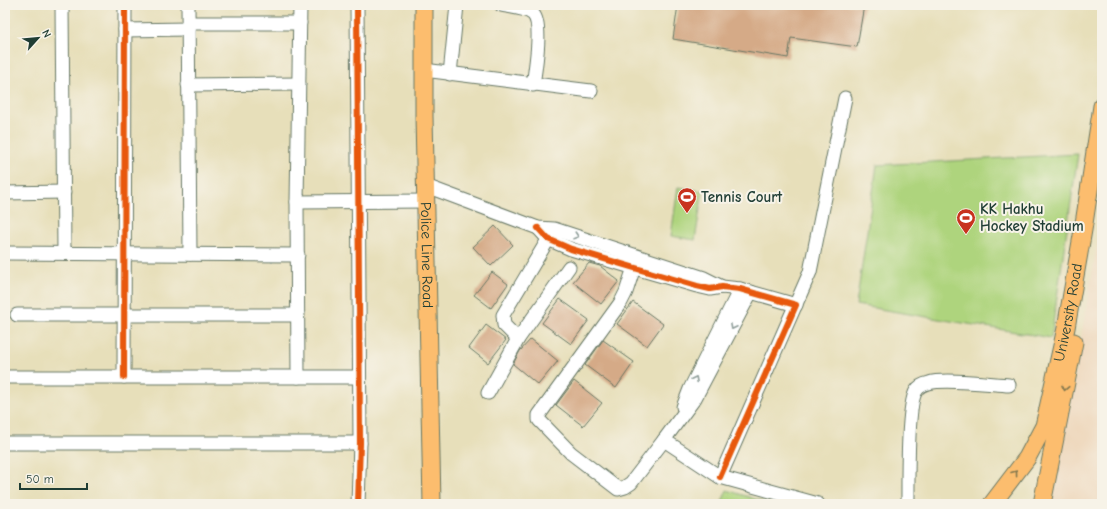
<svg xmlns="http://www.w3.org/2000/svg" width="1107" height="509" font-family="'Comic Neue',sans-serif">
<rect width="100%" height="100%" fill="#f7f3e8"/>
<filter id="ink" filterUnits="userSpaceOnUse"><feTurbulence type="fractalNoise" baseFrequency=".025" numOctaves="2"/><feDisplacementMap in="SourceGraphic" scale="8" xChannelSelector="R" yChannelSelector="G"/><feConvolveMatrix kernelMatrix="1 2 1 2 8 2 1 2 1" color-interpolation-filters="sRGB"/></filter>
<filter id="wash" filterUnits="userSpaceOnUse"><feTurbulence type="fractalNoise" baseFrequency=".012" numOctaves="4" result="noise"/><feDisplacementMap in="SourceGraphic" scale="16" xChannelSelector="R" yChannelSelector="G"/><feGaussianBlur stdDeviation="0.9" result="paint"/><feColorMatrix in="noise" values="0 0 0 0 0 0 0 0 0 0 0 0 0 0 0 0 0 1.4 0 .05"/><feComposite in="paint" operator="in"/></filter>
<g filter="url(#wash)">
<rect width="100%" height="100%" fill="#e7dfba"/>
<path fill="#eed7bb" d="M 1102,217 L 1102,504 L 1052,504 Z"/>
<g fill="#aed47d" stroke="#668858">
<path d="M 1078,154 L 1051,338 L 856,305 L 877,165 Z"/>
<path d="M 678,187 L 703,191 L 695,240 L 671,236 Z"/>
<path d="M 727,490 L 771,504 L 721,504 Z"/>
</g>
<g id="blocks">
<g fill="#d5aa87">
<path d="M 678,5 L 864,5 L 857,47 L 791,38 L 788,58 L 673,39 Z"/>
<path d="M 495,226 L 513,245 L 491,266 L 473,247 Z"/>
<path d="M 589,263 L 600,266 L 619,281 L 601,304 L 573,282 Z"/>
<path d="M 492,272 L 508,284 L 491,308 L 474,295 Z"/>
<path d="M 560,299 L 589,320 L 571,344 L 542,323 Z"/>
<path d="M 633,302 L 663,324 L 647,346 L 617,324 Z"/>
<path d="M 486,325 L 506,340 L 488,363 L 469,348 Z"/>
<path d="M 531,339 L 558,361 L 538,385 L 513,364 L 520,351 Z"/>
<path d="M 603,340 L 634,362 L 616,388 L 585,365 Z"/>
<path d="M 574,381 L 602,403 L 583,426 L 556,405 Z"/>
</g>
</g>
</g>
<g filter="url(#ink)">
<use href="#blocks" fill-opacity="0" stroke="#657663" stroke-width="1"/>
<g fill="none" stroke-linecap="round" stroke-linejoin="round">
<g stroke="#657663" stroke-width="15">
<g id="minor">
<path d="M 62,5 L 64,253"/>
<path d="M 188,5 L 190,254"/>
<path d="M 357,5 L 360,443 L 358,504"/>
<path d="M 501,5 C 510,7 526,8 533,14 C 543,24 535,71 533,85"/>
<path d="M 188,23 L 300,23"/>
<path d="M 125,30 L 188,29"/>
<path d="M 424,70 L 591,91"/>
<path d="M 450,74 L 457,5"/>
<path d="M 188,85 L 299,84"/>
<path d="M 426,186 L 538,228 L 554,229 L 704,278 L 722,287"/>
<path d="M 5,193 L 64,192"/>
<path d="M 297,202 L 426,201"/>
<path d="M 538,228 L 548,239 L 571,249 L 635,268 L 697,286 L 710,289 L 722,287 L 740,289 L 796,305"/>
<path d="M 5,253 L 298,255"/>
<path d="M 637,258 L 626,292 L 621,302 L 539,415 L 539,420 L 571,453 L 618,489 L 625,487 L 631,483 L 664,440"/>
<path d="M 751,292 L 695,398 L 664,440 L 720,477 L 818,504"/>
<path d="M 17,315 L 298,315"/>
<path d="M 518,339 L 504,325 L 503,315 L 552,233"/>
<path d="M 5,377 L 359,377"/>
<path d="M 124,377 L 125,5"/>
<path d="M 298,377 L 297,202 L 300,5"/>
<path d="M 488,393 L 518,339 L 569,267"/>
<path d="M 683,407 L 690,389 L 740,289"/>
<path d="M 5,443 L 360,443"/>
<path d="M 720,477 L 810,272 L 845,98"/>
<path d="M 908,504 C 908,483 907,405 916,391 C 919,386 924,384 929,383 C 943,378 991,384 1009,385"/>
</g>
</g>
<g stroke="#657663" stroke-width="19">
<g id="major">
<path id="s1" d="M 424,5 L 424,116 L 432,504"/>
<path id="s2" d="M 992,504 L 1027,458 L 1044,426 L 1066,328 L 1083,230 L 1102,106"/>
<path d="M 1042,504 L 1074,342"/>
</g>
</g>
<use href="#minor" stroke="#fff" stroke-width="13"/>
<use href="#major" stroke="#fcbd6e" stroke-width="17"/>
<g stroke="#f7f3e8" stroke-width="8">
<g id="cycleway">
<path d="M 357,5 L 360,443 L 358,504"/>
<path d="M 538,228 L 548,239 L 571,249 L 635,268 L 697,286 L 710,289 L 722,287 L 740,289 L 796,305 L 720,477"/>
<path d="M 124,377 L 125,5"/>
</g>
</g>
<use href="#cycleway" stroke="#e8590c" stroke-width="6"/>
</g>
<defs><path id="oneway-chevron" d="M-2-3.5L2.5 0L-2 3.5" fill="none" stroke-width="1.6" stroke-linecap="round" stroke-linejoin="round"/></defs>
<g stroke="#8f9e9a">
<use href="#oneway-chevron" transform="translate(576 236) rotate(18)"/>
<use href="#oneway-chevron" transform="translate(733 327) rotate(117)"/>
<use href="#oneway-chevron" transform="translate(695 379) rotate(-63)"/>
</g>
<g stroke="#82774e">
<use href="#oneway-chevron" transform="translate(1065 388) rotate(101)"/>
<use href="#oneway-chevron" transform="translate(1015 473) rotate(-53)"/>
</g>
</g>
<defs>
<g id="stadium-pin" transform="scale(1)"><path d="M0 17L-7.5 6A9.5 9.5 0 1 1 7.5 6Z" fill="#c8321e" stroke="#f7f3e8"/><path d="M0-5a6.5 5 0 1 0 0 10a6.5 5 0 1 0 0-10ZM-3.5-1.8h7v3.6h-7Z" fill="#fff"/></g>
</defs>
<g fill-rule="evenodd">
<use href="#stadium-pin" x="687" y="197"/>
<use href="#stadium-pin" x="966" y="218"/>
</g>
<g text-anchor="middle" stroke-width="4" stroke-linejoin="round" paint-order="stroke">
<g font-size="15" font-weight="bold" fill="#1f3d34" stroke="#f7f3e8" text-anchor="start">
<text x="701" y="202">Tennis Court</text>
<text x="980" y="214">KK Hakhu<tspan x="980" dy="17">Hockey Stadium</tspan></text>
</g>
<g font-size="15" fill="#1f3d34" stroke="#f7f3e8">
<text dy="5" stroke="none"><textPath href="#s1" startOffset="250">Police Line Road</textPath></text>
<text dy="5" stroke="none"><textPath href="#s2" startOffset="210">University Road</textPath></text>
</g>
</g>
<rect width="1107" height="509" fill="none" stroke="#f7f3e8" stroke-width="20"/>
<g transform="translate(38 38) rotate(63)" stroke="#f7f3e8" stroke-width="3" paint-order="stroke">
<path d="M0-3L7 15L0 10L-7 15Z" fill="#1f3d34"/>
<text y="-6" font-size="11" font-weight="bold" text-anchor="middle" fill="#1f3d34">N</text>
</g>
<path d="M20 483v6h67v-6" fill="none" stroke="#1f3d34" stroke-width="2"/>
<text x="26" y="483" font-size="12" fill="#1f3d34" stroke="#f7f3e8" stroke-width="3" paint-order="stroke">50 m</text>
</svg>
